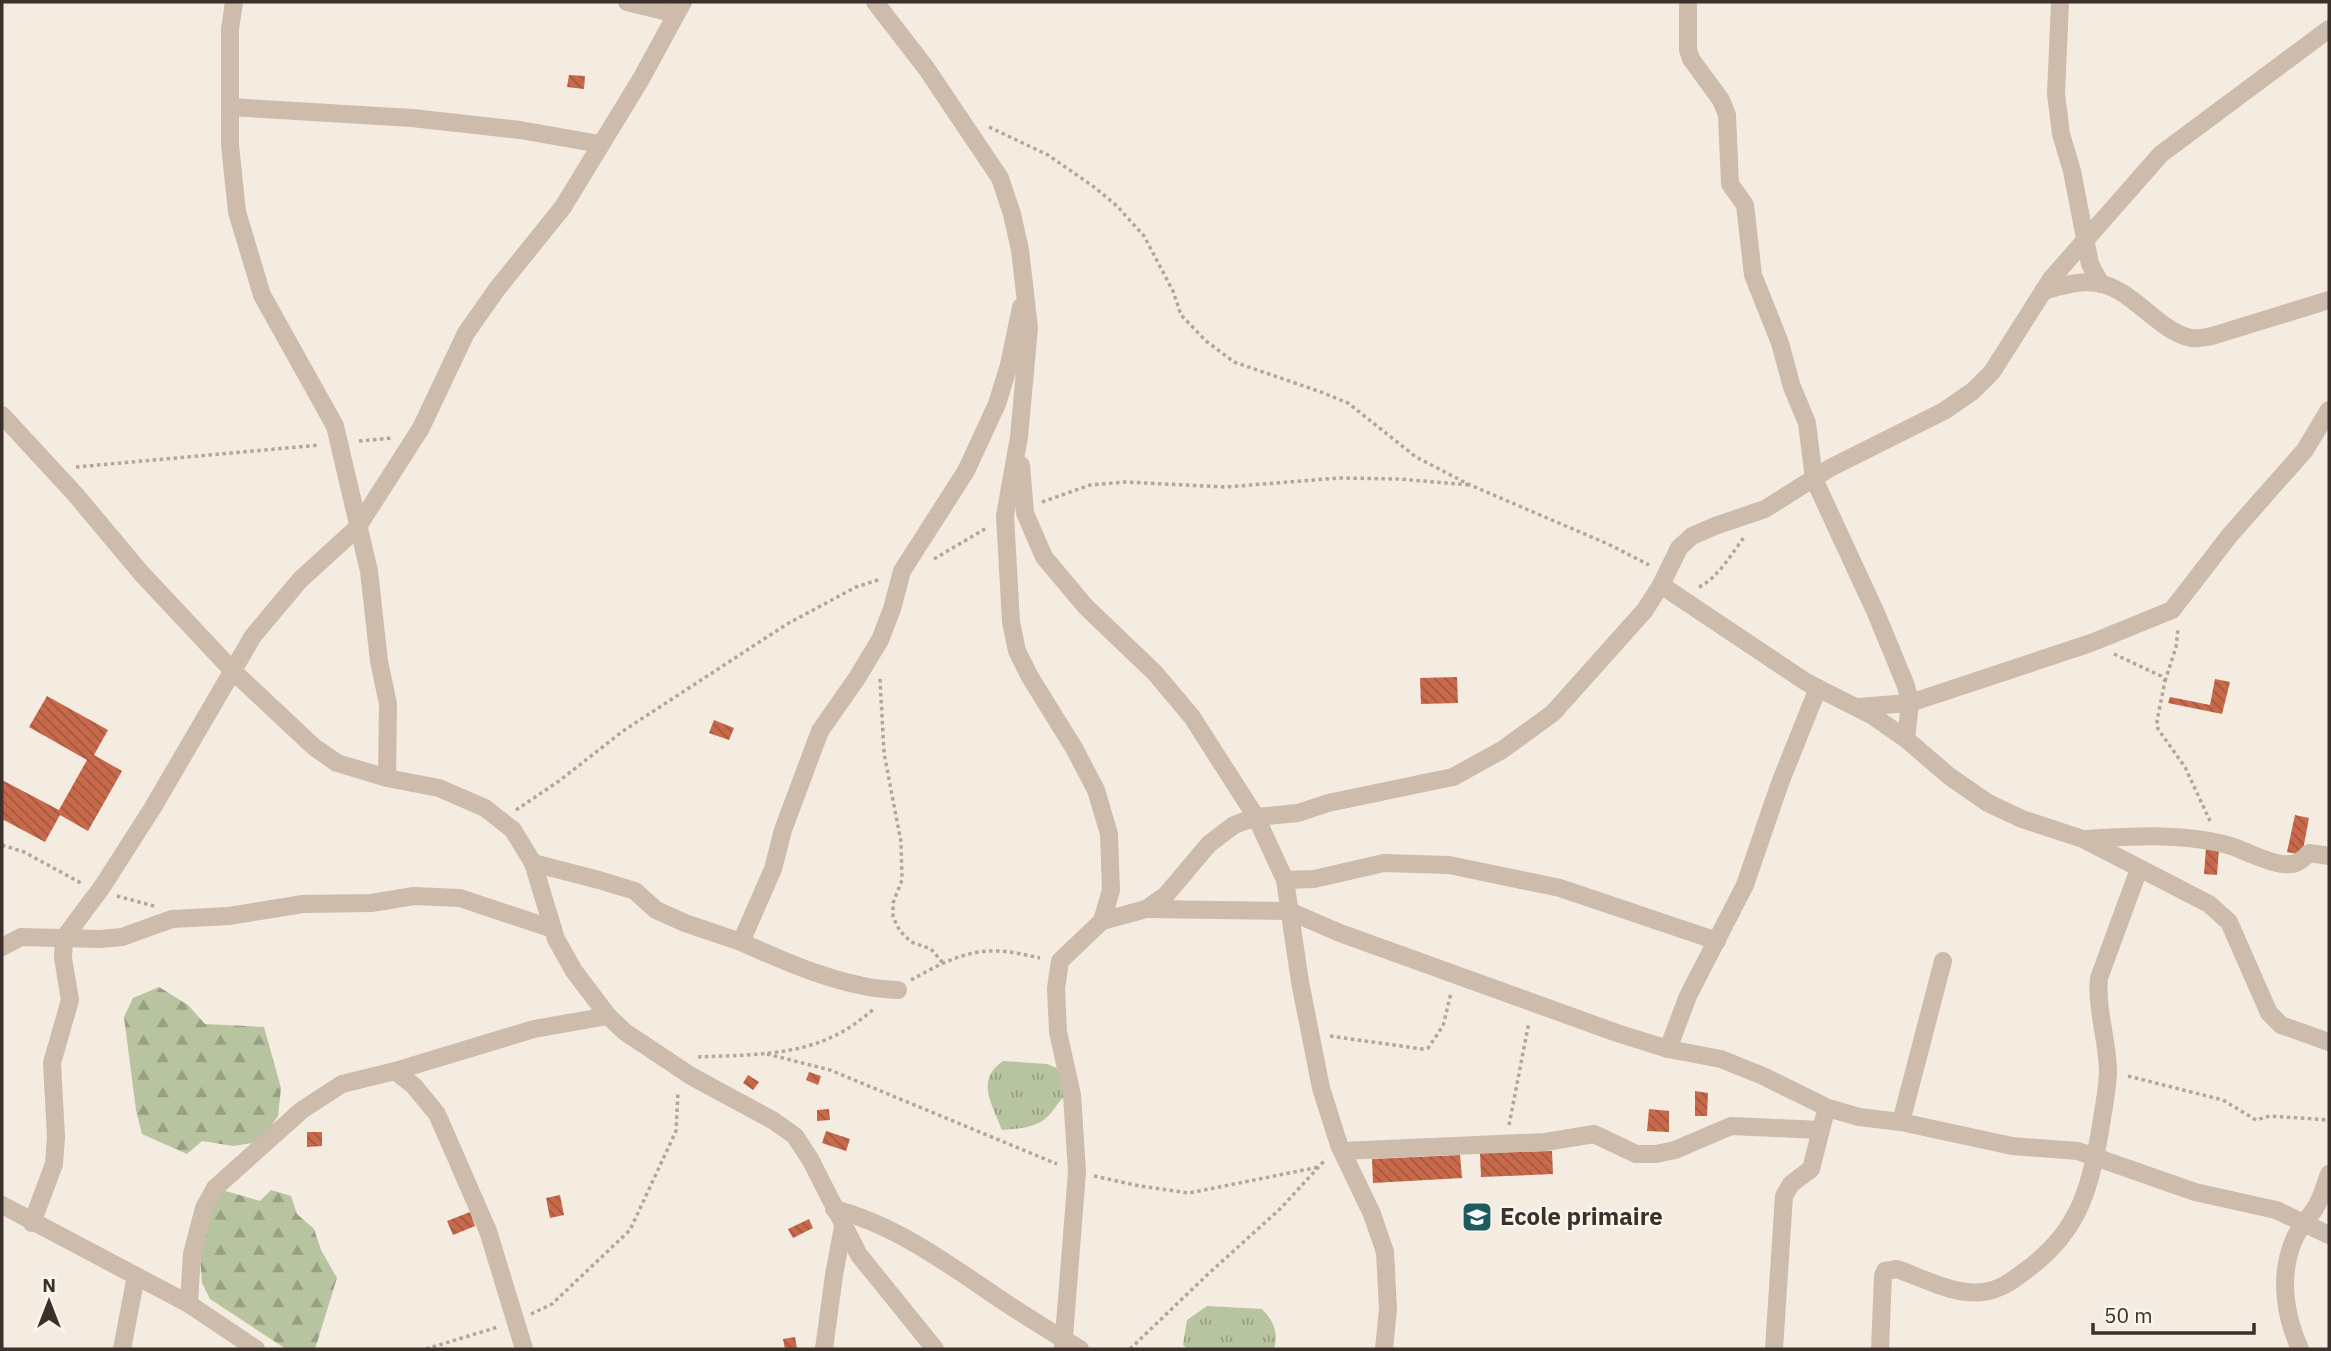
<svg xmlns="http://www.w3.org/2000/svg" width="2331" height="1351" font-family="'IBM Plex Sans',sans-serif">
<defs>
<pattern id="grass-tufts" width="24" height="20" patternUnits="userSpaceOnUse" patternTransform="scale(1.75)"><rect width="24" height="20" fill="#b8c4a0"/><path d="M3 7l-1-3M5 7V3M7 7l1-3M15 17l-1-3M17 17v-4M19 17l1-3" fill="none" stroke="#97a083"/></pattern>
<pattern id="forest-firs" width="22" height="20" patternUnits="userSpaceOnUse" patternTransform="scale(1.75)"><rect width="22" height="20" fill="#b8c4a0"/><path d="M5 1l3.5 6h-7zM16 11l3.5 6h-7z" fill="#97a083"/></pattern>
<pattern id="building-back-hatch" width="6" height="6" patternUnits="userSpaceOnUse" patternTransform="scale(1.75)"><rect width="6" height="6" fill="#c8694b"/><path d="M-1 5l2 2M0 0l6 6M5-1l2 2" fill="none" stroke="#a4573f"/></pattern>
</defs>
<rect width="100%" height="100%" fill="#f4ebe1"/>
<g fill="url(#grass-tufts)">
<path d="M 1003,1061 L 1047,1064 L 1064,1071 L 1067,1094 C 1058,1101 1055,1110 1047,1117 C 1036,1128 1017,1129 1002,1130 C 992,1104 975,1080 1003,1061 Z"/>
<path d="M 1207,1306 L 1262,1309 C 1273,1320 1279,1333 1274,1349 L 1188,1349 L 1183,1345 L 1187,1320 Z"/>
</g>
<g fill="url(#forest-firs)">
<path d="M 159,987 L 188,1005 L 205,1024 L 264,1027 L 281,1088 L 278,1116 L 260,1142 L 233,1146 L 202,1141 L 187,1154 L 142,1134 L 136,1110 L 124,1017 L 133,998 Z"/>
<path d="M 215,1188 L 260,1201 L 271,1190 L 291,1196 L 297,1214 L 314,1229 L 321,1250 L 337,1278 L 315,1349 L 286,1349 L 210,1299 L 202,1283 L 199,1245 Z"/>
</g>
<g fill="url(#building-back-hatch)">
<path d="M 569,75 L 585,76 L 584,89 L 567,87 Z"/>
<path d="M 1457,677 L 1458,703 L 1421,704 L 1420,678 Z"/>
<path d="M 2215,679 L 2230,682 L 2222,714 L 2168,703 L 2170,697 L 2210,705 Z"/>
<path d="M 47,696 L 108,730 L 94,755 L 122,771 L 88,831 L 60,815 L 45,842 L 2,819 L 2,780 L 59,810 L 87,760 L 29,727 Z"/>
<path d="M 714,720 L 734,728 L 729,740 L 709,733 Z"/>
<path d="M 2295,815 L 2309,818 L 2302,855 L 2287,852 Z"/>
<path d="M 2206,848 L 2219,849 L 2217,875 L 2204,874 Z"/>
<path d="M 809,1072 L 821,1076 L 818,1085 L 806,1080 Z"/>
<path d="M 748,1075 L 759,1082 L 753,1090 L 743,1083 Z"/>
<path d="M 1695,1091 L 1708,1093 L 1707,1116 L 1695,1116 Z"/>
<path d="M 829,1109 L 830,1120 L 817,1121 L 817,1110 Z"/>
<path d="M 1649,1109 L 1669,1111 L 1669,1132 L 1647,1131 Z"/>
<path d="M 826,1131 L 850,1139 L 846,1151 L 822,1143 Z"/>
<path d="M 307,1132 L 322,1132 L 322,1146 L 307,1147 Z"/>
<path d="M 1552,1151 L 1553,1174 L 1481,1177 L 1480,1153 Z"/>
<path d="M 1460,1155 L 1462,1178 L 1373,1183 L 1372,1159 Z"/>
<path d="M 560,1195 L 564,1215 L 550,1218 L 546,1198 Z"/>
<path d="M 470,1212 L 475,1226 L 453,1235 L 447,1221 Z"/>
<path d="M 809,1219 L 813,1228 L 793,1238 L 788,1229 Z"/>
<path d="M 795,1337 L 797,1349 L 785,1349 L 783,1339 Z"/>
</g>
<g fill="none" stroke-linecap="round" stroke-linejoin="round">
<g stroke="#b9a596" stroke-width="3.5" stroke-dasharray="3.5 3.5" stroke-linecap="butt">
<path d="M 989,127 L 1048,155 L 1094,187 L 1117,206 L 1144,236 L 1173,291 L 1181,315 L 1206,341 L 1234,362 L 1321,392 L 1348,403 L 1416,457 L 1470,485 L 1608,544 L 1649,565"/>
<path d="M 359,441 L 393,438"/>
<path d="M 76,467 L 320,445"/>
<path d="M 1042,502 L 1090,485 L 1125,482 L 1225,487 L 1339,478 L 1399,479 L 1470,485"/>
<path d="M 934,559 L 988,527"/>
<path d="M 1699,587 C 1718,578 1732,553 1745,536"/>
<path d="M 2114,654 L 2161,676 L 2165,681 L 2157,721 L 2158,729 L 2185,767 L 2210,821"/>
<path d="M 880,679 L 884,753 L 901,842 L 902,880 L 893,903 L 893,917 L 900,931 L 911,942 L 931,949 L 943,963"/>
<path d="M 2165,681 L 2176,647 L 2178,629"/>
<path d="M 516,810 L 559,781 L 623,731 L 787,624 L 856,587 L 881,579"/>
<path d="M 2,845 L 24,852 L 81,883"/>
<path d="M 117,896 L 154,906"/>
<path d="M 911,980 C 938,965 965,950 996,951 C 1011,951 1026,955 1040,958"/>
<path d="M 1330,1036 L 1422,1049 L 1428,1048 L 1443,1026 L 1451,993"/>
<path d="M 767,1054 L 830,1070 L 1057,1164"/>
<path d="M 698,1057 C 742,1055 794,1056 834,1036 C 849,1029 862,1019 875,1008"/>
<path d="M 2128,1076 L 2223,1100 L 2256,1120 L 2270,1116 L 2329,1120"/>
<path d="M 1509,1125 L 1529,1022"/>
<path d="M 1094,1176 L 1140,1186 L 1189,1193 L 1319,1167"/>
<path d="M 531,1314 L 552,1304 L 630,1230 L 676,1131 L 678,1092"/>
<path d="M 426,1349 L 498,1327"/>
<path d="M 1130,1349 L 1207,1275 L 1280,1209 L 1326,1159"/>
</g>
<g stroke="#cdbbac" stroke-width="18">
<path d="M 234,2 L 230,29 L 230,145 L 237,212 L 262,295 L 335,426 L 369,571 L 379,661 L 388,704 L 387,778"/>
<path d="M 627,2 L 676,14"/>
<path d="M 875,2 L 926,68 L 1000,178 L 1012,214 L 1020,250 L 1029,328 L 1019,437 L 1005,516 L 1011,622 L 1017,651 L 1030,677 L 1074,748 L 1096,790 L 1109,834 L 1111,890 L 1102,921 L 1060,961 L 1056,988 L 1058,1032 L 1072,1095 L 1077,1172 L 1063,1349"/>
<path d="M 1688,2 L 1688,50 L 1691,59 L 1721,100 L 1727,115 L 1730,184 L 1745,205 L 1753,275 L 1780,343 L 1792,387 L 1807,423 L 1814,479 L 1876,613 L 1906,686 L 1910,703 L 1906,739"/>
<path d="M 2060,2 L 2056,94 L 2061,134 L 2072,171 L 2090,264 L 2101,284"/>
<path d="M 230,107 L 412,118 L 520,130 L 600,144"/>
<path d="M 2043,291 C 2062,286 2082,279 2102,284 C 2133,291 2160,332 2191,338 C 2197,339 2206,337 2212,336 L 2329,300"/>
<path d="M 2,415 L 75,494 L 142,574 L 233,671 L 314,747 L 337,763 L 387,778 L 439,788 L 485,808 L 513,830 L 533,863 L 556,939 L 574,971 L 608,1016 L 625,1032 L 691,1076 L 774,1121 L 795,1136 L 810,1159 L 859,1255 L 935,1349"/>
<path d="M 1021,465 L 1025,513 L 1044,557 L 1086,607 L 1155,673 L 1192,717 L 1256,817 L 1285,880 L 1300,982 L 1321,1088 L 1339,1145 L 1372,1214 L 1385,1252 L 1388,1309 L 1384,1349"/>
<path d="M 1661,585 L 1806,682 L 1873,716 L 1906,739 L 1949,776 L 1988,803 L 2022,819 L 2083,839 L 2209,904 L 2229,922 L 2269,1013 L 2281,1025 L 2329,1042"/>
<path d="M 1858,707 L 1910,703 L 2091,643 L 2172,610 L 2230,535 L 2305,450 L 2329,410"/>
<path d="M 2085,839 C 2132,836 2178,833 2224,844 C 2243,848 2277,870 2296,863 C 2300,862 2306,856 2309,853 L 2329,856"/>
<path d="M 533,863 L 599,880 L 635,891 L 656,910 L 685,923 L 741,942"/>
<path d="M 1285,880 L 1314,879 L 1384,863 L 1449,865 L 1560,888 L 1717,941"/>
<path d="M 1146,909 L 1289,911 L 1340,933 L 1617,1033 L 1668,1049 L 1721,1059 L 1763,1076 L 1828,1108 L 1859,1117 L 1901,1122 L 2012,1146 L 2078,1151 L 2195,1192 L 2276,1210 L 2329,1235"/>
<path d="M 1102,921 L 1146,909 L 1166,895 L 1209,844 L 1234,825 L 1256,817 L 1298,813 L 1328,803 L 1453,777 L 1502,750 L 1553,713 L 1645,610 L 1661,585 L 1679,548 L 1692,536 L 1715,526 L 1765,509 L 1830,468 L 1944,411 L 1973,391 L 1992,372 L 2051,279 L 2161,154 L 2329,29"/>
<path d="M 2,947 L 21,937 L 100,939 L 122,937 L 172,919 L 229,916 L 303,904 L 371,903 L 414,896 L 460,898 L 553,929"/>
<path d="M 898,990 C 846,989 788,963 741,942 L 773,869 L 783,830 L 820,731 L 857,678 L 880,640 L 892,609 L 902,571 L 966,471 L 997,404 L 1009,365 L 1021,307"/>
<path d="M 1668,1049 L 1688,996 L 1745,885 L 1780,783 L 1818,688"/>
<path d="M 395,1071 L 414,1086 L 437,1114 L 488,1231 L 524,1349"/>
<path d="M 1901,1122 L 1943,961"/>
<path d="M 1342,1151 L 1545,1142 L 1594,1134 L 1636,1154 L 1656,1154 L 1675,1150 L 1731,1126 L 1820,1130"/>
<path d="M 2,1205 L 189,1304 L 256,1349"/>
<path d="M 834,1209 C 893,1224 944,1261 994,1295 C 1022,1314 1051,1332 1080,1349"/>
<path d="M 32,1223 L 54,1164 L 56,1137 L 52,1063 L 70,1000 L 63,958 L 64,938 L 102,887 L 152,809 L 253,636 L 300,580 L 357,528 L 421,428 L 466,333 L 497,289 L 563,207 L 641,79 L 683,2"/>
<path d="M 189,1304 L 192,1254 L 204,1208 L 215,1188 L 302,1110 L 342,1084 L 395,1071 L 534,1029 L 608,1016"/>
<path d="M 122,1349 L 136,1276"/>
<path d="M 824,1349 L 834,1275 L 843,1227"/>
<path d="M 1774,1349 L 1784,1196 L 1791,1184 L 1811,1169 L 1824,1118"/>
<path d="M 1880,1349 L 1883,1276 L 1885,1271 L 1897,1269 C 1923,1278 1955,1296 1983,1292 C 2000,1290 2012,1281 2025,1271 C 2077,1234 2090,1191 2100,1131 C 2103,1112 2107,1092 2108,1073 C 2108,1041 2096,1010 2099,978 L 2139,869"/>
<path d="M 2300,1349 C 2285,1316 2279,1277 2293,1242 C 2298,1229 2307,1220 2314,1210 C 2321,1200 2325,1185 2329,1174"/>
</g>
</g>
<defs>
<g id="school-square" transform="scale(1.575)"><rect x="-9" y="-9" width="18" height="18" rx="4" fill="#1f5a5e" stroke="#fbf5ee"/><path d="M0-5L7-2L0 1L-7-2ZM-4 1L0 2.5L4 1V4Q0 6-4 4Z" fill="#fff"/></g>
</defs>
<g fill-rule="evenodd">
<use href="#school-square" x="1477" y="1217"/>
</g>
<g text-anchor="middle" stroke-width="5" stroke-linejoin="round" paint-order="stroke">
<g font-size="24" font-weight="bold" fill="#3b302b" stroke="#fbf5ee" text-anchor="start">
<text x="1500" y="1225">Ecole primaire</text>
</g>
</g>
<rect width="2331" height="1351" fill="none" stroke="#3b302b" stroke-width="7"/>
<g transform="translate(49 1302)" stroke="#fbf5ee" stroke-width="5" paint-order="stroke">
<path d="M0-5L12 26L0 18L-12 26Z" fill="#3b302b"/>
<text y="-10" font-size="19" font-weight="bold" text-anchor="middle" fill="#3b302b">N</text>
</g>
<path d="M2093 1323v10h161v-10" fill="none" stroke="#3b302b" stroke-width="3.5"/>
<text x="2104" y="1323" font-size="21" fill="#3b302b" stroke="#fbf5ee" stroke-width="5" paint-order="stroke">50 m</text>
</svg>
